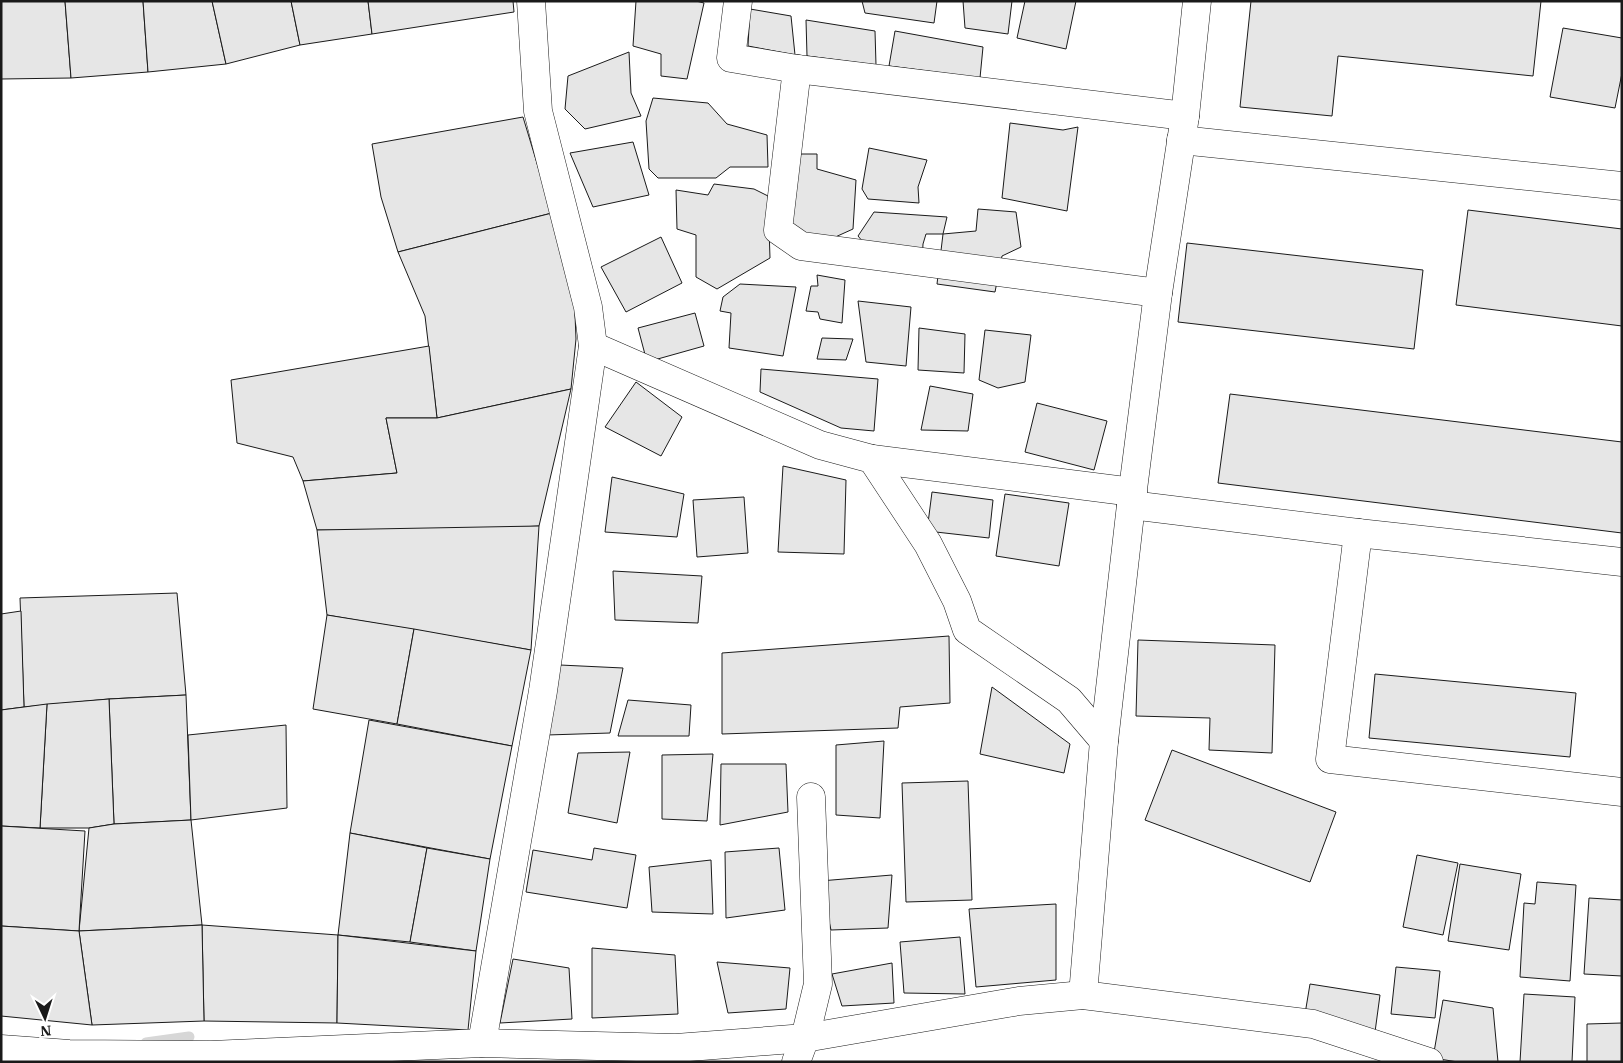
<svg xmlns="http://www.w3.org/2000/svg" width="1623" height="1063" font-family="'IBM Plex Serif',serif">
<rect width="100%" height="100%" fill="#fff"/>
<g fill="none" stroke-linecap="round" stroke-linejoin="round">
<path stroke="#d7d7d7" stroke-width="11" d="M 146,1043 L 189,1037"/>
</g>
<g fill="#e6e6e6" stroke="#1a1a1a">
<path d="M 1,1 L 65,1 L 71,78 L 1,79 Z"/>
<path d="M 65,1 L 143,1 L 148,72 L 71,78 Z"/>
<path d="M 143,1 L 212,1 L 226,64 L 148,72 Z"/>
<path d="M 212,1 L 291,1 L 300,45 L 226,64 Z"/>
<path d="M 291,1 L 368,1 L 372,34 L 300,45 Z"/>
<path d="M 368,1 L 513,1 L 514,12 L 372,34 Z"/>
<path d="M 636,1 L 696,1 L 704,3 L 687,79 L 661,76 L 661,54 L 633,46 Z"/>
<path d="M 862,1 L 937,1 L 934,23 L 865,13 Z"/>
<path d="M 963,1 L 1012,1 L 1008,34 L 965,28 Z"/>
<path d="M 1025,1 L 1076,1 L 1066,49 L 1017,38 Z"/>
<path d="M 1251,1 L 1541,1 L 1533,76 L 1338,56 L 1332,116 L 1240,107 Z"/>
<path d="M 750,9 L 791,16 L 795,55 L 748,46 Z"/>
<path d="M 806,20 L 875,31 L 876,65 L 807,56 Z"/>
<path d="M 1563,28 L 1622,38 L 1622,73 L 1615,108 L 1550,97 Z"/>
<path d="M 895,31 L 983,47 L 980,78 L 889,66 Z"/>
<path d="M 629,52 L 631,93 L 641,116 L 585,129 L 565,109 L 568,76 Z"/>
<path d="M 653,98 L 708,103 L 727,124 L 767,135 L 768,167 L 730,167 L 716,178 L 658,178 L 649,169 L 646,121 Z"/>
<path d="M 523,117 L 552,213 L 398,252 L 381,197 L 372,144 Z"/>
<path d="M 1010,123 L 1063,130 L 1078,127 L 1067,211 L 1002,198 Z"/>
<path d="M 633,142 L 649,195 L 593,207 L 570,153 Z"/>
<path d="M 869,148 L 927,160 L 918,187 L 919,203 L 868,199 L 862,189 Z"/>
<path d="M 794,154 L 817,154 L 817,169 L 856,180 L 853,229 L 822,243 L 785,225 Z"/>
<path d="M 714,184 L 754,189 L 768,196 L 770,258 L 717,289 L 696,277 L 696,235 L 677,229 L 676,190 L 708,195 Z"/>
<path d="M 978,209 L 1016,212 L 1021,247 L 1002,256 L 995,292 L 937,284 L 943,234 L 976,231 Z"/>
<path d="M 1468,210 L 1622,229 L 1622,326 L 1456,305 Z"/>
<path d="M 874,212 L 947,217 L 943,234 L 926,234 L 923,244 L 922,262 L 869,249 L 858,236 Z"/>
<path d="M 552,213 L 574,290 L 576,339 L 571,389 L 437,418 L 425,316 L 398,252 Z"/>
<path d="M 661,237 L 682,283 L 626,312 L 601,267 Z"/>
<path d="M 1187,243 L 1423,270 L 1414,349 L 1178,322 Z"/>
<path d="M 817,275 L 845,280 L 842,323 L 820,319 L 818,312 L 806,311 L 811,286 L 818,286 Z"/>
<path d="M 740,284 L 796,287 L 783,356 L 729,348 L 731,313 L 720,311 L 723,297 Z"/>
<path d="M 858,301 L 911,307 L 906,366 L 866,362 Z"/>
<path d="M 695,313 L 704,346 L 647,362 L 638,328 Z"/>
<path d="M 919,328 L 965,334 L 964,373 L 918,370 Z"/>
<path d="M 985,330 L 1031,335 L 1025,382 L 998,388 L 979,380 Z"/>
<path d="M 822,338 L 853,339 L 846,360 L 817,359 Z"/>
<path d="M 429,346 L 437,418 L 386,418 L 397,473 L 303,481 L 293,457 L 237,443 L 231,380 Z"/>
<path d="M 761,369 L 878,379 L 874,431 L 841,428 L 760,392 Z"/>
<path d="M 636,382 L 682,417 L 661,456 L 605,427 Z"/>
<path d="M 930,386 L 973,394 L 968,431 L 921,430 Z"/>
<path d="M 571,389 L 539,526 L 467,530 L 317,530 L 303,481 L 397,473 L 386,418 L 437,418 Z"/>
<path d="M 1230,394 L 1622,442 L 1622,533 L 1218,483 Z"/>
<path d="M 1037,403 L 1107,421 L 1094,470 L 1025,452 Z"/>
<path d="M 783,466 L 846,480 L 844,554 L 778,552 Z"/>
<path d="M 612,477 L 684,494 L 677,537 L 605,532 Z"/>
<path d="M 932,492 L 993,500 L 989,538 L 927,531 Z"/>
<path d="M 1005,494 L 1069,503 L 1059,566 L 996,556 Z"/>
<path d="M 744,497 L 748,553 L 697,557 L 693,500 Z"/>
<path d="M 539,526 L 531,650 L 327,615 L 317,530 Z"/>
<path d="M 613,571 L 702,576 L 698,623 L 615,620 Z"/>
<path d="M 177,593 L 186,695 L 109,699 L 24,707 L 20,598 Z"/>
<path d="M 21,611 L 24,707 L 1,710 L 1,614 Z"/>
<path d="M 327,615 L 414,629 L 397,724 L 313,709 Z"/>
<path d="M 414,629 L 531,650 L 512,746 L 397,724 Z"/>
<path d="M 949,636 L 950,703 L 900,707 L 898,728 L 722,734 L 722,653 Z"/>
<path d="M 1138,640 L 1275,645 L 1272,753 L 1209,750 L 1210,718 L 1136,716 Z"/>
<path d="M 560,665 L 623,668 L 610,733 L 547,735 Z"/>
<path d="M 1375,674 L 1576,693 L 1570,757 L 1369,738 Z"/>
<path d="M 992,687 L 1070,744 L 1064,773 L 980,754 Z"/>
<path d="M 186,695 L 191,820 L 114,824 L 109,699 Z"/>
<path d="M 109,699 L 114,824 L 89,828 L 40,828 L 47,704 Z"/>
<path d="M 628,700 L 691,705 L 689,736 L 618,736 Z"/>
<path d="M 47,704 L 40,828 L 1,826 L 1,710 Z"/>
<path d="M 369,720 L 512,746 L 490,859 L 350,833 Z"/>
<path d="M 286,725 L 287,808 L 191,820 L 188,735 Z"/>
<path d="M 884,741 L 880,818 L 836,815 L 836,745 Z"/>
<path d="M 1172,750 L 1336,812 L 1310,882 L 1145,820 Z"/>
<path d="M 630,752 L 617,823 L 568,813 L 578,753 Z"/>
<path d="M 713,754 L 707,821 L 662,819 L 662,755 Z"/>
<path d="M 721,764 L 786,764 L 788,812 L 720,825 Z"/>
<path d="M 968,781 L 972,900 L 906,902 L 902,783 Z"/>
<path d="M 191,820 L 202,925 L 79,931 L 89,828 L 114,824 Z"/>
<path d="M 1,826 L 85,831 L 79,931 L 1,926 Z"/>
<path d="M 350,833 L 427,848 L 410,942 L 338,935 Z"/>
<path d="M 427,848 L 490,859 L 476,951 L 410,942 Z"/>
<path d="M 594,848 L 636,855 L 627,908 L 526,892 L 533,850 L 592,860 Z"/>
<path d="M 779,848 L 785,910 L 726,918 L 725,852 Z"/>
<path d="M 1417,855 L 1458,863 L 1443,935 L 1403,927 Z"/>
<path d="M 711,860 L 713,914 L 652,912 L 649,867 Z"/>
<path d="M 1460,864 L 1521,874 L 1509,950 L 1448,941 Z"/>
<path d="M 892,875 L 888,928 L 831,930 L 820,881 Z"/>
<path d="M 1537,882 L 1576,885 L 1570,981 L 1520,977 L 1524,903 L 1535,904 Z"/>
<path d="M 1589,898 L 1622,900 L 1622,976 L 1584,974 Z"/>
<path d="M 1056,904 L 1056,980 L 976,987 L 969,909 Z"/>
<path d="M 202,925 L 338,935 L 337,1023 L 204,1021 Z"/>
<path d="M 202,925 L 204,1021 L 92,1025 L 79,931 Z"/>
<path d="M 1,926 L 79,931 L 92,1025 L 1,1016 Z"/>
<path d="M 338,935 L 476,951 L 468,1030 L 337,1023 Z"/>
<path d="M 960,937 L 965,994 L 904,993 L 900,942 Z"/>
<path d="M 592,948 L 675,955 L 678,1014 L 592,1018 Z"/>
<path d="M 513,959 L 569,968 L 572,1019 L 500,1023 Z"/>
<path d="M 717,962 L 790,968 L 786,1009 L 728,1013 Z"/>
<path d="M 892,963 L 894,1003 L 842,1006 L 832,974 Z"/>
<path d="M 1396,967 L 1440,971 L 1435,1018 L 1391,1014 Z"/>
<path d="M 1310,984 L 1380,995 L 1375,1032 L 1304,1020 Z"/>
<path d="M 1524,994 L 1575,997 L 1572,1062 L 1520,1062 Z"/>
<path d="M 1443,1000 L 1493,1008 L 1498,1062 L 1458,1062 L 1433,1058 Z"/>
<path d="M 1622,1023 L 1622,1062 L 1587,1062 L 1587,1024 Z"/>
</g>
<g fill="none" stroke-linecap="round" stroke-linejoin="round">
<g stroke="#1a1a1a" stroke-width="29">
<g id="street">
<path d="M 738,1 L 731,58 L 797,69 L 1185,116"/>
<path d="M 797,69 L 778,230 L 801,246 L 1158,293"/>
<path d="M 1181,140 L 1622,186"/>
<path d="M 593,346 L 820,445 L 872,459 L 928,544 L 957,601 L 967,630 L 1069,700 L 1104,741"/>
<path d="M 872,459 L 1133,492"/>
<path d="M 1131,505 L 1358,533 L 1622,562"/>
<path d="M 1358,533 L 1330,759 L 1622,792"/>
<path d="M 1083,995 L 1104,741 L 1131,505 L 1158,293 L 1185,116 L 1197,1"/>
<path d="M 482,1043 L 543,691 L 593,346 L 588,307 L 538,111 L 531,1"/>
<path d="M 1,1049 L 69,1054 L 211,1055 L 482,1043 L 676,1048 L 805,1038 L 1019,1001 L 1083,995 L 1313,1024 L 1429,1062"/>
<path d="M 796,1062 L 805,1038 L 818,984 L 811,797"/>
</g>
</g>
<use href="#street" stroke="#fff" stroke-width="28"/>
</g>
<rect width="1623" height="1063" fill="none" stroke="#1a1a1a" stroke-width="5"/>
<g transform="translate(45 1018) rotate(176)" stroke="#ffffff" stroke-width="4" paint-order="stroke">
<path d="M0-4L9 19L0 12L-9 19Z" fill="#1a1a1a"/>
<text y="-8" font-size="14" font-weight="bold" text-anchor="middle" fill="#1a1a1a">N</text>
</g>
</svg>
